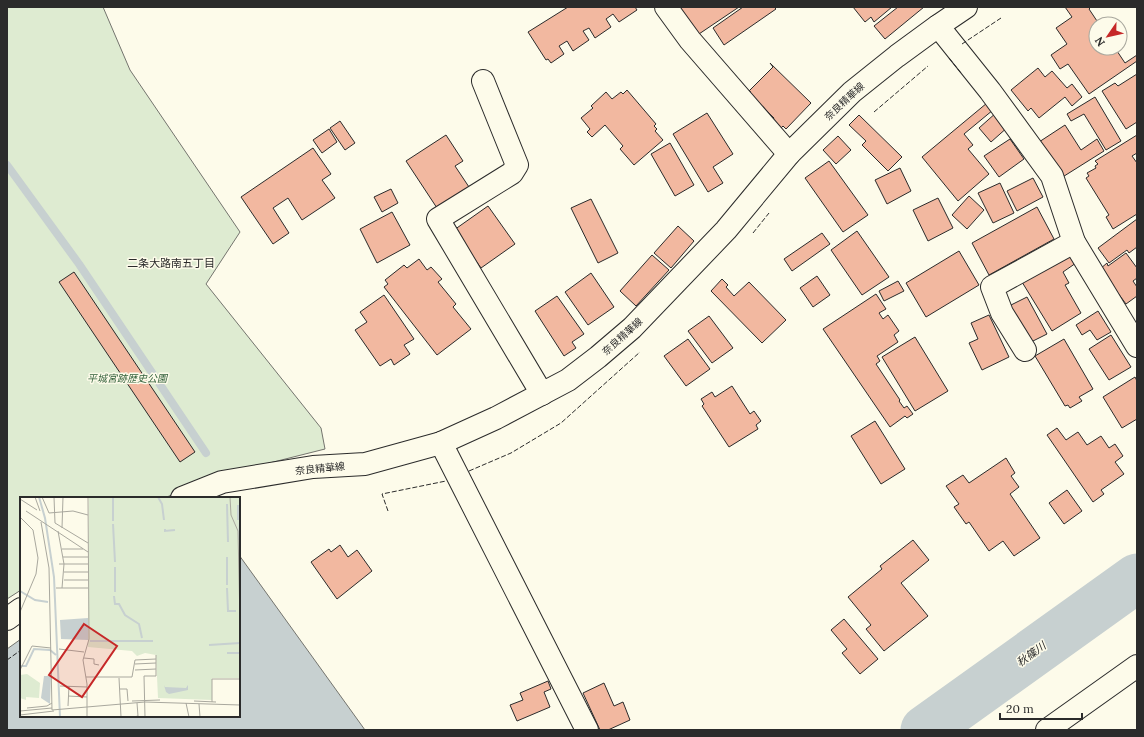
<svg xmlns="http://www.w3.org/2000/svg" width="1144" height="737" font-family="Lora,'Noto Sans JP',serif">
<rect width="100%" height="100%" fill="#fdfbea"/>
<path fill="#deebd1" stroke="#74746e" d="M 7,7 L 103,7 L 130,70 L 240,232 L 206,284 L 321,428 L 325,449 L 202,480 L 165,498 L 21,498 L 21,590 L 7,599 Z"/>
<path fill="#c7d0d0" stroke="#74746e" d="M 239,555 L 365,730 L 7,730 L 7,649 L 21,639 L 21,716 L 239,716 Z"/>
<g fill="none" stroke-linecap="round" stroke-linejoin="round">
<path stroke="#c7d0d0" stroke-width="8" d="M 7,165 L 79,264 L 206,453"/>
<path stroke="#c7d0d0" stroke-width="49" d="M 925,730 L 1137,578"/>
</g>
<g fill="#f2b8a0" stroke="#2b2b2b">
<path d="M 568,7 L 635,7 L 637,10 L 619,22 L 613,14 L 606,19 L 611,27 L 595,38 L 589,28 L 583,31 L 589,40 L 573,51 L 567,41 L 559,46 L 564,54 L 551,63 L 548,59 L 546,60 L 528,32 Z"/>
<path d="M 678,7 L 739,7 L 696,36 Z"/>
<path d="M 743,7 L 774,7 L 776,9 L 724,45 L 713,28 Z"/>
<path d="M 853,7 L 892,7 L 874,22 L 871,17 L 865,22 Z"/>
<path d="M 898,7 L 924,7 L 885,39 L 874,26 Z"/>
<path d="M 1065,7 L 1091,7 L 1089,9 L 1099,24 L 1096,24 L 1096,48 L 1115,48 L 1125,63 L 1137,55 L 1137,61 L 1089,94 L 1068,64 L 1060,69 L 1051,55 L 1067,44 L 1056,28 L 1072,17 Z"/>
<path d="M 770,63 L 811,103 L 786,129 L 783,126 L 780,129 L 772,121 L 774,118 L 749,94 L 751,92 L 749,91 L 773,67 Z"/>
<path d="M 1038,68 L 1045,77 L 1052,71 L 1067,88 L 1072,84 L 1082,97 L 1072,106 L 1065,97 L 1039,118 L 1031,108 L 1028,111 L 1011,90 Z"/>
<path d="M 1137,74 L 1137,122 L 1126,129 L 1102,91 L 1115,83 L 1118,86 Z"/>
<path d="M 627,90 L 656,124 L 654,126 L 657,129 L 655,131 L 663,140 L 634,165 L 620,149 L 623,146 L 605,125 L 592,137 L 587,132 L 590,129 L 581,118 L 593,108 L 591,106 L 606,92 L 612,99 L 621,92 L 623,94 Z"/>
<path d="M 1095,97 L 1121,141 L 1106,150 L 1084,114 L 1071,121 L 1067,114 Z"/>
<path d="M 987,103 L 993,110 L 964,134 L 973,145 L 968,149 L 989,174 L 958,201 L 922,157 Z"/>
<path d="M 997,112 L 1009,126 L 991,142 L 979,128 Z"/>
<path d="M 707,113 L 733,154 L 713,167 L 723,183 L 708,192 L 673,134 Z"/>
<path d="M 859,115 L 902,157 L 888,171 L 862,145 L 866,141 L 849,125 Z"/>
<path d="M 340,121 L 355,143 L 345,150 L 330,128 Z"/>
<path d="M 1065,125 L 1081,150 L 1097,139 L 1104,151 L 1061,178 L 1039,142 Z"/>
<path d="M 329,129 L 337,142 L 322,153 L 313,140 Z"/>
<path d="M 446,135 L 463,161 L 455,166 L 469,187 L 437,208 L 406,161 Z"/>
<path d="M 1137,135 L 1137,153 L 1132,156 L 1137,163 L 1137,214 L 1113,229 L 1106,217 L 1109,215 L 1086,178 L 1089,176 L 1087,173 L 1096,168 L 1095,166 L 1098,164 L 1095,161 Z"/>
<path d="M 838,136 L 851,150 L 836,164 L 823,150 Z"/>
<path d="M 1010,139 L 1024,159 L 999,177 L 984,156 Z"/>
<path d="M 670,143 L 694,185 L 675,196 L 651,154 Z"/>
<path d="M 313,148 L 331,174 L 322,180 L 335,198 L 302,220 L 288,198 L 273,208 L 289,233 L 273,244 L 241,197 Z"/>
<path d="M 829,161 L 868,215 L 843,232 L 805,178 Z"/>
<path d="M 900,168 L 911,191 L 887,204 L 875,180 Z"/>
<path d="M 1033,178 L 1043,197 L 1017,211 L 1007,191 Z"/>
<path d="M 1000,183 L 1014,213 L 993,223 L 978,193 Z"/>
<path d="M 391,189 L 398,203 L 382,212 L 374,197 Z"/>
<path d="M 969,196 L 984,210 L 967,229 L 952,215 Z"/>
<path d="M 938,198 L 953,228 L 928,241 L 913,210 Z"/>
<path d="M 591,199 L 618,253 L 598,263 L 571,208 Z"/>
<path d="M 488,206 L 515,244 L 481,268 L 454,230 Z"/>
<path d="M 1037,207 L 1054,239 L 989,275 L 972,243 Z"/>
<path d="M 392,212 L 410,245 L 377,263 L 360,229 Z"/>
<path d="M 1137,219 L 1137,247 L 1129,253 L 1127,250 L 1109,263 L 1098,248 Z"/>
<path d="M 678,226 L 694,241 L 671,268 L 654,253 Z"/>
<path d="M 857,231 L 889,277 L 862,295 L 831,250 Z"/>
<path d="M 822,233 L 830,244 L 792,271 L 784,259 Z"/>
<path d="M 959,251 L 979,285 L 926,317 L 906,283 Z"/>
<path d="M 1070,253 L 1076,263 L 1063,272 L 1069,283 L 1065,285 L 1081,313 L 1052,331 L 1022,282 Z"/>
<path d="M 1126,253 L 1137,268 L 1137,278 L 1133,281 L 1137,287 L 1137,296 L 1126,304 L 1100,269 L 1107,263 L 1108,266 Z"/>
<path d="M 652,255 L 669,270 L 636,306 L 620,291 Z"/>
<path d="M 419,259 L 427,270 L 431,267 L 442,279 L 438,282 L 456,304 L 453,307 L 471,329 L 437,355 L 384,287 L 388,284 L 385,280 L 404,265 L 407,268 Z"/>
<path d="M 74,272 L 195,452 L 180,462 L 59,282 Z"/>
<path d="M 591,273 L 614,307 L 588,325 L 565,292 Z"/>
<path d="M 817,276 L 830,295 L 813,307 L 800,288 Z"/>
<path d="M 722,279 L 728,285 L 726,287 L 734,296 L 749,282 L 786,320 L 762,343 L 711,291 Z"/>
<path d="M 898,281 L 904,291 L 884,301 L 879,291 Z"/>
<path d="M 876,294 L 886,309 L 879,313 L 883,319 L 888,315 L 899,331 L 894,335 L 898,342 L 877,356 L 880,361 L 876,364 L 900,400 L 899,401 L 904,408 L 907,406 L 913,414 L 907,418 L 905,416 L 890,427 L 823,329 Z"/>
<path d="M 384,295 L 414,339 L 404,345 L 410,354 L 394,365 L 391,359 L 380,366 L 355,330 L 367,322 L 360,312 Z"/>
<path d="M 557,296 L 584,334 L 572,342 L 576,348 L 564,356 L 535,311 Z"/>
<path d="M 1027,297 L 1047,334 L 1029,343 L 1009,306 Z"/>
<path d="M 1098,311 L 1111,332 L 1097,340 L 1090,330 L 1082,335 L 1076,325 Z"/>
<path d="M 989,315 L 1009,357 L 982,370 L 969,343 L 978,339 L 971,323 Z"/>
<path d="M 709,316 L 733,348 L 712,363 L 688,331 Z"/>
<path d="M 1111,335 L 1131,367 L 1109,380 L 1089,349 Z"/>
<path d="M 915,337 L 948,391 L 915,411 L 882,357 Z"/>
<path d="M 688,339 L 710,369 L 686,386 L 664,356 Z"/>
<path d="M 1064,339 L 1093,389 L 1079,397 L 1082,401 L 1070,408 L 1068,405 L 1065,406 L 1035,356 Z"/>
<path d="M 1135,377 L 1137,381 L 1137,419 L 1122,428 L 1103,397 Z"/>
<path d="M 732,386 L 750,414 L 754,411 L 761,421 L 756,425 L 758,429 L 729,447 L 702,406 L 704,404 L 701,399 L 712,392 L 715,397 Z"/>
<path d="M 875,421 L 905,469 L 881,484 L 851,436 Z"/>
<path d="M 1057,428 L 1066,440 L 1078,432 L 1087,445 L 1101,436 L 1109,448 L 1115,444 L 1123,456 L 1115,462 L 1124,474 L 1101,490 L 1104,494 L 1093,502 L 1047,435 Z"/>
<path d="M 1006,458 L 1015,473 L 1011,476 L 1019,487 L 1010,494 L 1040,538 L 1014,556 L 1003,541 L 989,551 L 969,522 L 966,524 L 954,507 L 959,504 L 946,486 L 963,475 L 969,483 Z"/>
<path d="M 1067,490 L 1082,511 L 1064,524 L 1049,503 Z"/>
<path d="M 913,540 L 929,560 L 901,583 L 928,616 L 884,651 L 866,629 L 871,625 L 848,597 L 882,569 L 880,566 Z"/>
<path d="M 340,545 L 348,557 L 357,550 L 372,571 L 337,599 L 311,562 L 329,549 L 331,552 Z"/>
<path d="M 844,619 L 878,659 L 860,674 L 842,653 L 847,649 L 831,630 Z"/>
<path d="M 548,681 L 551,689 L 544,692 L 550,707 L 517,721 L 510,705 L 523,700 L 520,693 Z"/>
<path d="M 604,683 L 614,706 L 623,702 L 630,720 L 608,730 L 600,730 L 583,693 Z"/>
</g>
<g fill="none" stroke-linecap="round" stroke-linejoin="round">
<g stroke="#2b2b2b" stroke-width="24">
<g id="street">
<path d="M 666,7 L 690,40 L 789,154"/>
<path d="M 938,26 L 990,91 L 1052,176 L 1074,242 L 1137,346"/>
<path d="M 483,81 L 517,165 L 512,173 L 438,219 L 542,394"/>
<path d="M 1025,350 L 1002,313 L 992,287 L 1074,242"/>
<path d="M 441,443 L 587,730"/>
</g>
</g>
<g stroke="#2b2b2b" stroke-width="24">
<g id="primary">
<path d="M 182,498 L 222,482 L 313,467 L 365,464 L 441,443 L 496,418 L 568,380 L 598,357 L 632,328 L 726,230 L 789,154 L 852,92 L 897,56 L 938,26 L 966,7"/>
<path d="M 7,619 L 21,609"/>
<path d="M 1047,730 L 1137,666"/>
</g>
</g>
<use href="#street" stroke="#fdfbea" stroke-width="22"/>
<use href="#primary" stroke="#fdfbea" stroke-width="22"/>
<g stroke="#2b2b2b" stroke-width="1" stroke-dasharray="5 2" stroke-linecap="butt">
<path d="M 962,44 L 1001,18"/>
<path d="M 949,58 L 961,73"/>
<path d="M 874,112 L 928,66"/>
<path d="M 753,233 L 769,213"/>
<path d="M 469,471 L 511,453 L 561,423 L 640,352"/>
<path d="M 388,511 L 382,494 L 446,481"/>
<path d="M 7,660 L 21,650"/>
</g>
</g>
<g text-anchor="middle" stroke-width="3" stroke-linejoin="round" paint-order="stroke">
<g font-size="10" fill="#2b2b2b" stroke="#fdfbea">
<text transform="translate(844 101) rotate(-43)" y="4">奈良精華線</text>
<text transform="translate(622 336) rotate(-42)" y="4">奈良精華線</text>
<text transform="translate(320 468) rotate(-6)" y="4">奈良精華線</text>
</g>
<g font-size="10" font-style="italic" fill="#34623c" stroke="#fdfbea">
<text x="127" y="382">平城宮跡歴史公園</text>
</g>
<g font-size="11" fill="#2b2b2b" stroke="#fdfbea">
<text x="171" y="267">二条大路南五丁目</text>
</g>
<g font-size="11" font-style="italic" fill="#2b2b2b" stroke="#fdfbea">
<text transform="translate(1031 654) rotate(-36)" y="4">秋篠川</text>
</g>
</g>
<g transform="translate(20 497)">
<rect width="220" height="220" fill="#fdfbea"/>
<path d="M 69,0 L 220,0 L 220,181 L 192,181 L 192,203 L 138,201 L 136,158 L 125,156 L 117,159 L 112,154 L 68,150 ZM 7,177 L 20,186 L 19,201 L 6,200 L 6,203 L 0,201 L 0,178 Z" fill="#deebd1"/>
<path d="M 68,121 L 68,143 L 41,142 L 40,123 ZM 24,179 L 31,179 L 30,207 L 21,201 ZM 144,188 L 145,190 L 166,191 L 168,188 L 168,193 L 149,197 L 146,195 Z" fill="#c7d0d0"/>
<path fill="none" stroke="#c7d0d0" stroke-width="2" d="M 19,0 L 25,21 L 34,80 L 40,220M 93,0 L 93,24M 138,0 L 142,7 L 144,23M 207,7 L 208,45M 218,8 L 218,23M 93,27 L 95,65M 145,32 L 145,34 L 155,33M 219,43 L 220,23M 95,70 L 95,95M 207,88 L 207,60M 207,91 L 208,114 L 216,114M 0,94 L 15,103 L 28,105M 94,99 L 95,107 L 99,107 L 105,118 L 119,127 L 122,141M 70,144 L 133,144M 189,148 L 220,146M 207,156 L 220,156M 0,169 L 6,169 L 14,152 L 30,153 L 36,158"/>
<path fill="none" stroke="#a9a89e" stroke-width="1" d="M 15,0 L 20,14M 22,0 L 29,16 L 53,14 L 68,18M 34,0 L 35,26 L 68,46M 210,0 L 211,18 L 218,34 L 220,125M 0,2 L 17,13M 6,14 L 68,55M 0,20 L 13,33 L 18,61 L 16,77 L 0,115M 21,25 L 29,71 L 32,213 L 125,205 L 220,208M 42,31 L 43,0M 38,34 L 44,67 L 42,91M 42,52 L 63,52M 43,60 L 68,60M 39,67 L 68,67M 44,75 L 68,75M 44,83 L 68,83M 36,91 L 68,91M 39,152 L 64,155M 64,161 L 74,162 L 74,167 L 79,168M 115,167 L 136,166M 0,173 L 12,149 L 31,151M 115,173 L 136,172M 66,180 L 112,180 L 115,163 L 136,162M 99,181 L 101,220M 40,189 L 67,190M 100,192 L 107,192 L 108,204M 48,199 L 67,200M 112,204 L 140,203M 174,204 L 196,205M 192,205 L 192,182 L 220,182M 166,206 L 169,220M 179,207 L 180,220M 48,209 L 49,189M 7,211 L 27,209 L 32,206M 0,214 L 32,211M 0,218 L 34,214M 67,220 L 67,187 L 63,163 L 69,142 L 68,0M 114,220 L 118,219 L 117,206M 125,220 L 124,179 L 136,179 L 136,158"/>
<path fill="#c62828" fill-opacity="0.15" stroke="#c62828" stroke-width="2" d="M 64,127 L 97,149 L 62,200 L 29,178 Z"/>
<rect width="220" height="220" fill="none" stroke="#2b2b2b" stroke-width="2"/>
</g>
<rect width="1144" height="737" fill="none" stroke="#2b2b2b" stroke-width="16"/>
<g transform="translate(1108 36) rotate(236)"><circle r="19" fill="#fdfbea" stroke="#a9a89e"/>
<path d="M0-3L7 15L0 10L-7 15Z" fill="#c62828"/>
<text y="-6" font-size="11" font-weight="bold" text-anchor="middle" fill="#2b2b2b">N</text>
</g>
<path d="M1000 713v6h82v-6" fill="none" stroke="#2b2b2b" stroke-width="2"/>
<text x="1006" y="713" font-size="12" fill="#2b2b2b" stroke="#fdfbea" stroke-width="3" paint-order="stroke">20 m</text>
</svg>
